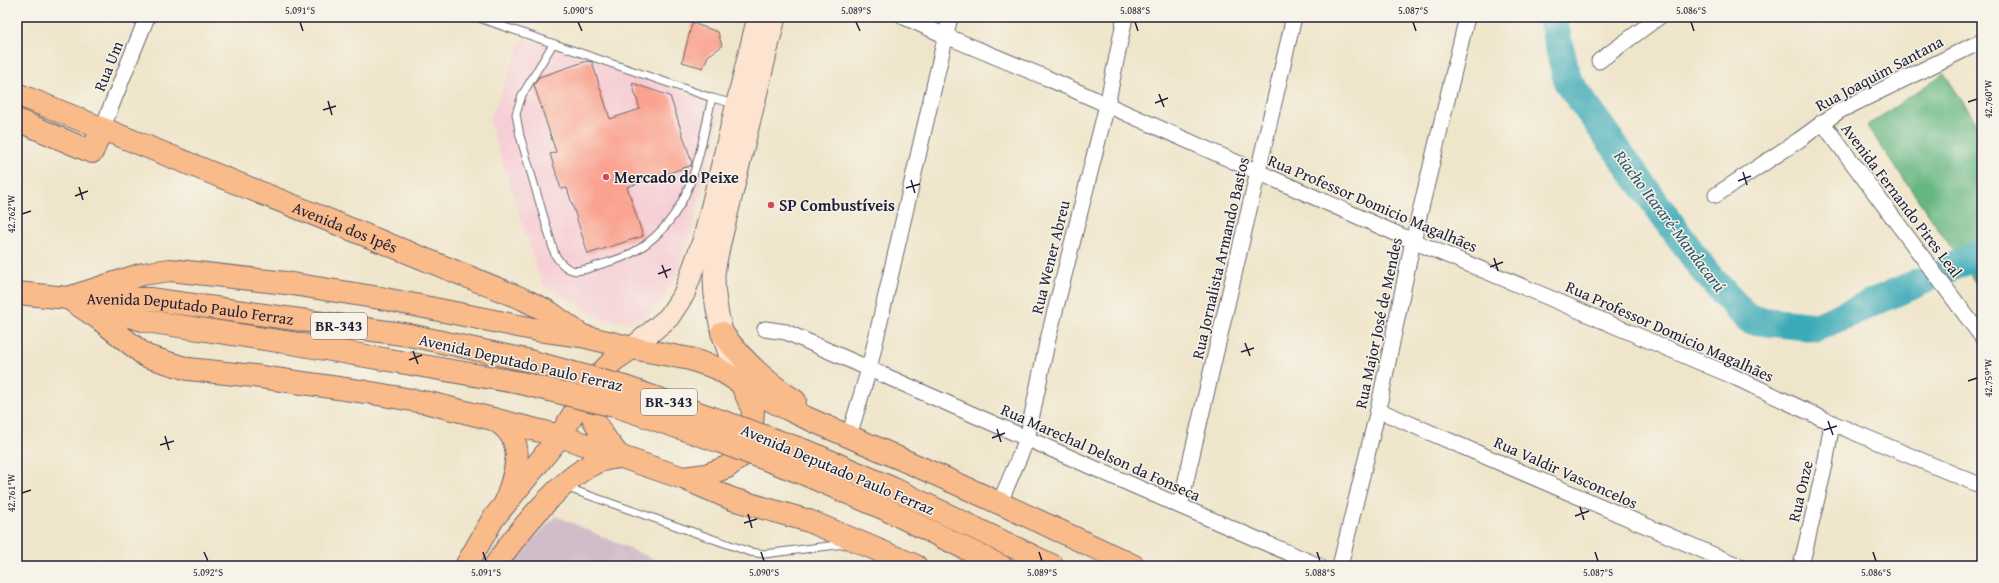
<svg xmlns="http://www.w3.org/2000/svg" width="1999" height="583" font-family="'Gentium Book Plus',serif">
<rect width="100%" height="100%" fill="#f7f3e8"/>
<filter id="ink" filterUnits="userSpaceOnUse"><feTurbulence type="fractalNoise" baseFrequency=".025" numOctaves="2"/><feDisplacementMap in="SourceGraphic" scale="8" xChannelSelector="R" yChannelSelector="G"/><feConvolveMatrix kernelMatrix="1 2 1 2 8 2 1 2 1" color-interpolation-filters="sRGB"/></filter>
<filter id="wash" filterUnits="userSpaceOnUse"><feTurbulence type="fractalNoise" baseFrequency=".012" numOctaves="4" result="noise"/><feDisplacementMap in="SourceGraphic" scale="16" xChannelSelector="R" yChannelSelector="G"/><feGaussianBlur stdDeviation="0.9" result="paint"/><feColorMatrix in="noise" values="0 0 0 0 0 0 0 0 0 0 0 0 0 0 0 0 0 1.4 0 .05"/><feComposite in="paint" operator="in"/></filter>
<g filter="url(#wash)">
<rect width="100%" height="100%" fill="#efe5ca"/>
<path fill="#f6cfd6" d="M 524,37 L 722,105 L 691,234 L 676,278 L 657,305 L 647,316 L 627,321 L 609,322 L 542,284 L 489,120 Z"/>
<path fill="#d1bdc9" d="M 556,516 L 660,562 L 672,566 L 506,566 Z"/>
<path fill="#65b682" stroke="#446c5e" d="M 1944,73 L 1982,131 L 1982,292 L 1867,126 Z"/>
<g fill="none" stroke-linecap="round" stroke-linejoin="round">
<g stroke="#3aaab7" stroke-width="29">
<path d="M 1552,17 L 1568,82 L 1706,273 L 1749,320 L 1817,327 L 1924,280"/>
<path d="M 1948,269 L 1982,253"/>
</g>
</g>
<g id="blocks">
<g fill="#faa28f">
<path d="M 692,23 L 718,32 L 722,46 L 708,56 L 703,68 L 682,62 Z"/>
<path d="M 587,61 L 592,62 L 610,119 L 640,109 L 632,83 L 670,96 L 692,163 L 690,166 L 627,187 L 643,236 L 588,254 L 567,188 L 561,189 L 550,154 L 556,152 L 534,85 L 539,77 Z"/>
</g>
</g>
</g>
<g filter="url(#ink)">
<use href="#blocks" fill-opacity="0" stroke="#6a666d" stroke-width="1"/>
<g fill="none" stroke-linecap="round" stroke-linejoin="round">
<g stroke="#6a666d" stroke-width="9">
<g id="service">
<path d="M 476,17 L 712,98 L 735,104"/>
<path d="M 553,44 L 522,95 L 516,114 L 520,136 L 555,255 C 568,275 578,273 599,265 C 609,262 621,259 630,254 C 692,221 698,158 712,98"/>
<path d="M 565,487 L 750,552 L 764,554 L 845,544"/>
</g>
</g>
<g stroke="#6a666d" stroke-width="17">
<g id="minor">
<path d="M 904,17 L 946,36 L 1047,78 L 1413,241 L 1531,290 L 1730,375 L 1832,423 L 1982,486"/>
<path d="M 1599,61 L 1659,17"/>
<path d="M 1822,122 L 1982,337"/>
<path d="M 102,129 L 147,17"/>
<path d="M 1716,195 L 1799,140 L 1839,111 L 1982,41"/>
<path d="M 765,329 L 786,332 L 1180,506 L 1319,566"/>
<path d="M 1378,410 L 1739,566"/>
<path d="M 849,436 L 869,369 L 950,17"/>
<path d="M 1000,502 L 1027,439 L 1047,343 L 1107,105 L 1125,17"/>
<path d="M 1180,506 L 1294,17"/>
<path d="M 1340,566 L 1378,410 L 1413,241 L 1467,17"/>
<path d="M 1801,566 L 1825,465 L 1832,423"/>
</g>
</g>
<g stroke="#6a666d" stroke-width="23">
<g id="secondary">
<path d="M 632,348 L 669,317 L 684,294 L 704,238 L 758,17"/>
<path d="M 741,383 C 726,350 714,314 714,277 C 714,266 718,254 720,243 L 775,17"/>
</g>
</g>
<g stroke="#6a666d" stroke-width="24">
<g id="primary">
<path id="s1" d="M 17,94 L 523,299 L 549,312 L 582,336 L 632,348 L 690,359 L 717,368 L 741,383 L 753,410 L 751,438 L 744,454 L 727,467 L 706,475 L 683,478 L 560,436"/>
<path d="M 17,120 L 92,152 L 102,129"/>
<path d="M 587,394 C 590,420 603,437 620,457"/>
<path d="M 466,566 L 493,519 L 560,436 L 594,380 L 614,360 L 632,348"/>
<path d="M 495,566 C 515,535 560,480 593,464 C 601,459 611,458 620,457"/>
</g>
</g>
<g stroke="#6a666d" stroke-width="24">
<g id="trunk">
<path id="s2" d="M 17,293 L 68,298 L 150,299 L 409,335 L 526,360"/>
<path d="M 68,298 L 143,274 L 170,270 L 286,283 L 380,298 L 538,330 L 582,336"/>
<path d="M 68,298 L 98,318 L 146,356 L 188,369 L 254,376 L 366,392 L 429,403 L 560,436"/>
<path d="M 92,305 L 146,321 L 291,343 L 521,383"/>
<path d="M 722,333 C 743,361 765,382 795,401"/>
<path d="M 741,383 C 789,414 842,432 894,456 C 975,491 1054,528 1134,566"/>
<path d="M 493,419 C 530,439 515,472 505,504"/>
<path d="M 809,452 L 894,489 L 1053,566"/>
<path d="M 802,473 L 885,509 L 1001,566"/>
<path d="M 683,478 L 732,499 L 809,521 L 916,566"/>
</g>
</g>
<use href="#service" stroke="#fff" stroke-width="7"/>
<use href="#minor" stroke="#fff" stroke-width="15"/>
<use href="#secondary" stroke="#fde4d1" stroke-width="21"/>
<use href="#primary" stroke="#fabb8b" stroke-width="22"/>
<use href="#trunk" stroke="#fabb8b" stroke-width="22"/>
<g stroke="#6a666d" stroke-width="24" stroke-linecap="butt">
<g id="trunk-bridge">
<path d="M 526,360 L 625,387 L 809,452"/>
<path d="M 521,383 L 619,407 L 721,442 L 802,473"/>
</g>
</g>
<use href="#trunk-bridge" stroke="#fabb8b" stroke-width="22"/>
</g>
</g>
<path fill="none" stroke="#22223b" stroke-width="1.5" d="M 300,22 L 303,31M 578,22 L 582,31M 856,22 L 860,31M 1135,22 L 1138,31M 1413,22 L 1416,31M 1691,22 L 1694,31M 1159,94 L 1164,107M 328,101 L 332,115M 1968,102 L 1977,99M 1155,103 L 1168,98M 323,110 L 336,106M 1743,172 L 1747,185M 911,180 L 915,193M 1738,181 L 1751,176M 79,187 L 83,200M 906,188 L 920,184M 75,196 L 88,191M 22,214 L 31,211M 1494,258 L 1498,271M 662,265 L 667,278M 1490,267 L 1503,262M 658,274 L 671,269M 1245,343 L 1250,356M 413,351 L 418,364M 1241,352 L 1254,348M 409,360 L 422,355M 1968,381 L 1977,378M 1828,421 L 1833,435M 997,429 L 1001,442M 1824,430 L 1837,426M 165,436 L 169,450M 992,438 L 1005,433M 160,445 L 174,441M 22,493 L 31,490M 1580,507 L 1584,520M 748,514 L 752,528M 1575,516 L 1589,511M 744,523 L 757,519M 204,552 L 208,561M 483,552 L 486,561M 761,552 L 764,561M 1039,552 L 1042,561M 1317,552 L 1320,561M 1595,552 L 1598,561M 1873,552 L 1876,561"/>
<g fill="#d1495b" stroke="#f7f3e8" stroke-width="1.5">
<circle cx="606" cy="177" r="4"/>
<circle cx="771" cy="205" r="4"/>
</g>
<g text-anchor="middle" stroke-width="3" stroke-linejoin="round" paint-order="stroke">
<g fill="#f7f3e8" stroke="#62616f" stroke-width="1">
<rect x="311" y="313" width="56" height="26" rx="3"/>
<rect x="641" y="389" width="56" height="26" rx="3"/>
</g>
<g font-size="15" font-weight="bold" fill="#22223b">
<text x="339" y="331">BR-343</text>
<text x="669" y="407">BR-343</text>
</g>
<g font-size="16" fill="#22223b" stroke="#f7f3e8">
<text transform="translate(108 66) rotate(-68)" y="6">Rua Um</text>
<text transform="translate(1879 73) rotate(-28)" y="6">Rua Joaquim Santana</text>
<text transform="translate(1902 200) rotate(53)" y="6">Avenida Fernando Pires Leal</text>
<text transform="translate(1373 203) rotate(23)" y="6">Rua Professor Domicio Magalhães</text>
<text dy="6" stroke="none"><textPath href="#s1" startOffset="354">Avenida dos Ipês</textPath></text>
<text transform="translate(1050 257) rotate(-76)" y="6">Rua Wener Abreu</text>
<text transform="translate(1220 258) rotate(-77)" y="6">Rua Jornalista Armando Bastos</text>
<text dy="6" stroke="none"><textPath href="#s2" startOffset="174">Avenida Deputado Paulo Ferraz</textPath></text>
<text transform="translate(1378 323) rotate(-78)" y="6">Rua Major José de Mendes</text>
<text transform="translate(1670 331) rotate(24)" y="6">Rua Professor Domicio Magalhães</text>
<text transform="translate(521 362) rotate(13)" y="6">Avenida Deputado Paulo Ferraz</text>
<text transform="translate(1101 452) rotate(24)" y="6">Rua Marechal Delson da Fonseca</text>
<text transform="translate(838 469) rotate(23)" y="6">Avenida Deputado Paulo Ferraz</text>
<text transform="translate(1566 472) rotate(24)" y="6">Rua Valdir Vasconcelos</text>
<text transform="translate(1800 491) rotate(-77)" y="6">Rua Onze</text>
</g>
<g font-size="16" font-weight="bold" fill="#22223b" stroke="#f7f3e8" text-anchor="start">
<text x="614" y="183">Mercado do Peixe</text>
<text x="779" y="211">SP Combustíveis</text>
</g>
<g font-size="17" font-style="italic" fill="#2c586d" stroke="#f7f3e8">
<text transform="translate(1670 221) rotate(53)" y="6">Riacho Itararé-Mandacarú</text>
</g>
</g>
<rect width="1999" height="583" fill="none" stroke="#f7f3e8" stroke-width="44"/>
<rect x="22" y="22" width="1955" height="539" fill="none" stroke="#22223b" stroke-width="1.5"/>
<g font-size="10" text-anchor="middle" fill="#22223b">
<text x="300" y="14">5.091°S</text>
<text x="578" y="14">5.090°S</text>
<text x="856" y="14">5.089°S</text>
<text x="1135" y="14">5.088°S</text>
<text x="1413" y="14">5.087°S</text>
<text x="1691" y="14">5.086°S</text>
<text transform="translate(1988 99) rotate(-90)" y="4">42.760°W</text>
<text transform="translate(11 214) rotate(-90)" y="4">42.762°W</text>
<text transform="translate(1988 378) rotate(-90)" y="4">42.759°W</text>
<text transform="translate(11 493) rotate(-90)" y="4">42.761°W</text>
<text x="208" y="576">5.092°S</text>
<text x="486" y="576">5.091°S</text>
<text x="764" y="576">5.090°S</text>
<text x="1042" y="576">5.089°S</text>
<text x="1320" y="576">5.088°S</text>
<text x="1598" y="576">5.087°S</text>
<text x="1876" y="576">5.086°S</text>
</g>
</svg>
